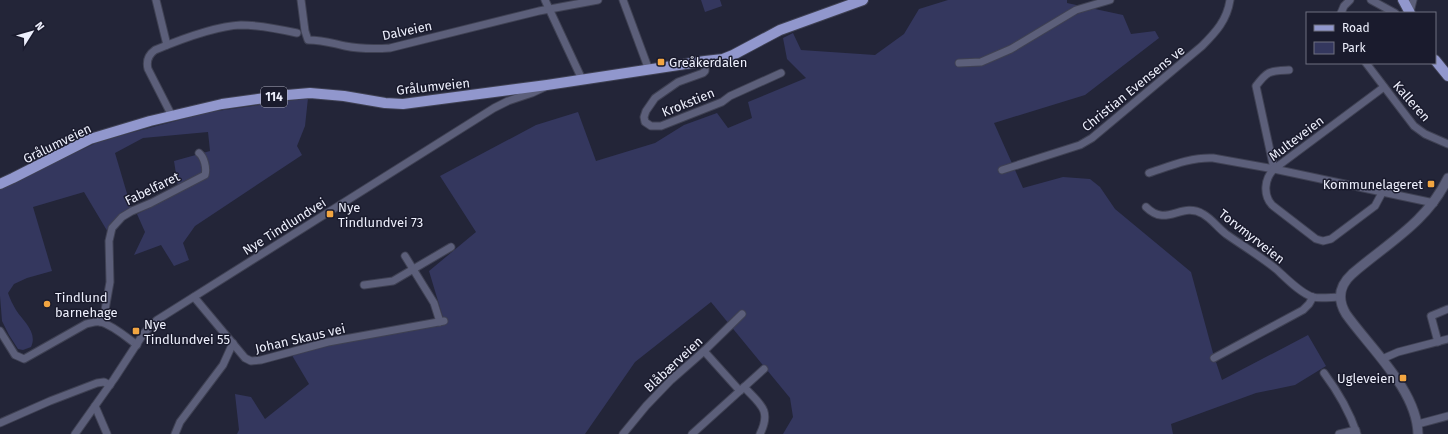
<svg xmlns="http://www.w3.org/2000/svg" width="1448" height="434" font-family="'Fira Sans',sans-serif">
<rect width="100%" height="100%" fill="#232538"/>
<g fill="#34375e">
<path d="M 701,0 L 720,0 L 722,6 L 705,12 Z"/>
<path d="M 948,0 L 1067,0 L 1067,3 L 1123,15 L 1131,34 L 1155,31 L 1159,38 L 1085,95 L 994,123 L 1023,188 L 1063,177 L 1090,179 L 1100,187 L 1115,209 L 1191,272 L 1213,353 L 1222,380 L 1308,335 L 1326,366 L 1295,385 L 1256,393 L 1171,424 L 1173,434 L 783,434 L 793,417 L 790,398 L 711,302 L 635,362 L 585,434 L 237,434 L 239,430 L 235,394 L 251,397 L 265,419 L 309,384 L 290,352 L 444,321 L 429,271 L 476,232 L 440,176 L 536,125 L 578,112 L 596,161 L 655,143 L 684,125 L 717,113 L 728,128 L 752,118 L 748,102 L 806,78 L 787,59 L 783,38 L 793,33 L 801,50 L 875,55 L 904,34 L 919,9 Z"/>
<path d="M 308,98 L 305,126 L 297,146 L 302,155 L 195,226 L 183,243 L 189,260 L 174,266 L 161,245 L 134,255 L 145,232 L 137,214 L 179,193 L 174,161 L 210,151 L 208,132 L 143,138 L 115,153 L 131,207 L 117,219 L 109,234 L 84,192 L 33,207 L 52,271 L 27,278 L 14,284 L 8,293 C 10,299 13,305 16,310 C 23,321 38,332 31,347 L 23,350 L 18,349 L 9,335 L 2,321 L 0,296 L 0,190 L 47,166 L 96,143 L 130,133 L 210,112 Z"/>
</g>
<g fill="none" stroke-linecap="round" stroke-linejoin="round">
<g stroke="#3f4153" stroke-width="9">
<g id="minor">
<path d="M 156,0 L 167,45"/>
<path d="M 301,0 L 305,31 L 308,40 C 323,40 331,43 345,46 C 360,49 375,49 390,48 L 539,11 L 598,0"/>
<path d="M 545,0 L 580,75"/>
<path d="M 623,0 L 649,70"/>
<path d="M 1371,0 L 1395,13"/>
<path d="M 1410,12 L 1413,0"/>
<path d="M 1341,13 L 1344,6 L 1350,0"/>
<path d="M 705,61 L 705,71 L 703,73 L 678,82 L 655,98 L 646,111 L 644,117 L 645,122 L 651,126 L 661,126 L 722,102 L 730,96 L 781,73"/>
<path d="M 959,63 L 981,62 L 1011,49 L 1076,10 L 1110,0"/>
<path d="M 1366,63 L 1414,126 L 1425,134 L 1448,144"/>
<path d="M 172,116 L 148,69 C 146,61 148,55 155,50 C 179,40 215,26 241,25 C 260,25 279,29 297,33"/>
<path d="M 1274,169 L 1256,86 C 1268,70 1270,71 1289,70"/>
<path d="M 1002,170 L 1080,145 L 1092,138 L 1202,46 C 1216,32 1227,20 1230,0"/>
<path d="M 1149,173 C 1170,166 1191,157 1213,158 L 1274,169 L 1434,203"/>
<path d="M 1383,191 L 1375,206 L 1331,239 L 1323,241 L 1316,239 L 1272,205 C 1263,195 1264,179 1274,169 L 1384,87"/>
<path d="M 1146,207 C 1167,228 1181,201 1203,214 C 1212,219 1218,228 1226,234 C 1243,246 1260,256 1276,269 C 1285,277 1301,294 1313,297 C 1320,299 1332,297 1340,297"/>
<path d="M 405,256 L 434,303 L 440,322"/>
<path d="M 364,285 L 393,281 L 451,247"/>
<path d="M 194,297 L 245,358 L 251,361 L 261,360 L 328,342 L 444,321"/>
<path d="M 100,322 L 105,310 L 110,282 L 109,241 L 112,228 L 122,217 L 132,211 L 151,203 L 205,175 C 207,168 204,157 199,153"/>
<path d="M 0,331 L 15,355 L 24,359 L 86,324 C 91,323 96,321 101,322 C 114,326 126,337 137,345"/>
<path d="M 1438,342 L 1431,316 L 1448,309"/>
<path d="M 704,351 L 740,391"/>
<path d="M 1214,358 L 1303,310 L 1309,304 L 1313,297"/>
<path d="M 1382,359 L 1398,352 L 1448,339"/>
<path d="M 1324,373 C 1339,393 1349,410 1357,434"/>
<path d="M 744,387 C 760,404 772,410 760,434"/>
<path d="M 95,406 L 107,434"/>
<path d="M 0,423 L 50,401 L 97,383 L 104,382 L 110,385"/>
<path d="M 1418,424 L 1448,416"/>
<path d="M 75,434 L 114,379 L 144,333 L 157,320 L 494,108 L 508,101 L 532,93 L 545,87"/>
<path d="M 175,434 L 180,422 L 223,365 L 233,343"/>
<path d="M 623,434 L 646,406 L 671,380 L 704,351 L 742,314"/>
<path d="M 692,434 L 764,369"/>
<path d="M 1339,434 L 1356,430"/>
</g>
</g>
<g stroke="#3f4153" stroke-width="11">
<path id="tertiary" d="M 1418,434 C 1417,390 1370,348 1346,314 C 1337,299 1339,286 1352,274 C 1389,242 1426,223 1448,178"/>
</g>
<g stroke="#3f4153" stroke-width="12">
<g id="primary">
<path d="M 1403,0 L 1410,13"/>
<path d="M 1435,60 L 1448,76"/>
<path d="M 0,184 L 13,178 L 90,139 L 150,121 L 222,104 L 287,95 L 310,93 L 344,96 L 385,103 L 403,104 L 547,85 L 705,61 L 723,59 L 733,55 L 780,30 L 863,0"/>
</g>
</g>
<use href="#minor" stroke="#5c5f7a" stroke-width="7"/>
<use href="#tertiary" stroke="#5c5f7a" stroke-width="9"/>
<use href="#primary" stroke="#9197cd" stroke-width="10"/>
</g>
<g fill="#f2a541" stroke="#1a1b2d" stroke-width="1.5">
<rect x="657" y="58" width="8" height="8" rx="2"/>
<rect x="1427" y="180" width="8" height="8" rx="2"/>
<rect x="326" y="210" width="8" height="8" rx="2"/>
<circle cx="47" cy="304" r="4"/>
<rect x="132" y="327" width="8" height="8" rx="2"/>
<rect x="1399" y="374" width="8" height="8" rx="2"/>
</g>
<g text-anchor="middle" stroke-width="3" stroke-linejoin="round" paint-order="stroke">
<rect fill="#1a1b2d" stroke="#aeafbe" stroke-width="1" x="261" y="87" width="26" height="20" rx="3"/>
<g font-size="12" font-weight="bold" fill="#edeffc">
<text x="274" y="101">114</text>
</g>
<g font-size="13" fill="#edeffc" stroke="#1a1b2d">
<text transform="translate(407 30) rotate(-12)" y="5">Dalveien</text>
<text transform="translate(433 86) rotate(-6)" y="5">Grålumveien</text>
<text transform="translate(1133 88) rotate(-39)" y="5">Christian Evensens ve</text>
<text transform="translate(1412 101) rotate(49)" y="5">Kalleren</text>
<text transform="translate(688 102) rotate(-22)" y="5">Krokstien</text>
<text transform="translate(1296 138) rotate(-37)" y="5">Multeveien</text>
<text transform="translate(57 143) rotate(-26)" y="5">Grålumveien</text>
<text transform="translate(152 188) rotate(-26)" y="5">Fabelfaret</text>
<text transform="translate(284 226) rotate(-32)" y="5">Nye Tindlundvei</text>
<text transform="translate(1252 236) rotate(38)" y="5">Torvmyrveien</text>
<text transform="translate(300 338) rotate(-13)" y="5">Johan Skaus vei</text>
<text transform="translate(673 364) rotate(-43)" y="5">Blåbærveien</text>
</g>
<g font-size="13" fill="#edeffc" stroke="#1a1b2d" text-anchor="start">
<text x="669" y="67">Greåkerdalen</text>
<text x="1423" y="189" text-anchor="end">Kommunelageret</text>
<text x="338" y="212">Nye<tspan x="338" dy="15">Tindlundvei 73</tspan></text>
<text x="55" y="302">Tindlund<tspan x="55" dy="15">barnehage</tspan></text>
<text x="144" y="329">Nye<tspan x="144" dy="15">Tindlundvei 55</tspan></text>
<text x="1395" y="383" text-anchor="end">Ugleveien</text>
</g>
</g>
<rect x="1306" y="12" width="130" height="52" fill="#1a1b2d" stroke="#6e7080"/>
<rect x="1314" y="25" width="20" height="6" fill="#9197cd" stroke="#6e7080"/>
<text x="1342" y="32" font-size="12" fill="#edeffc">Road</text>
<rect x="1314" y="42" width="20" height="12" fill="#34375e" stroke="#6e7080"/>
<text x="1342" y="52" font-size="12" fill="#edeffc">Park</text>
<g transform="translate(32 32) rotate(53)" stroke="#1a1b2d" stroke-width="3" paint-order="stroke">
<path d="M0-3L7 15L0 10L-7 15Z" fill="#edeffc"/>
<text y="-6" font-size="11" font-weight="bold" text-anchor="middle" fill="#edeffc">N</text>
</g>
</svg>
